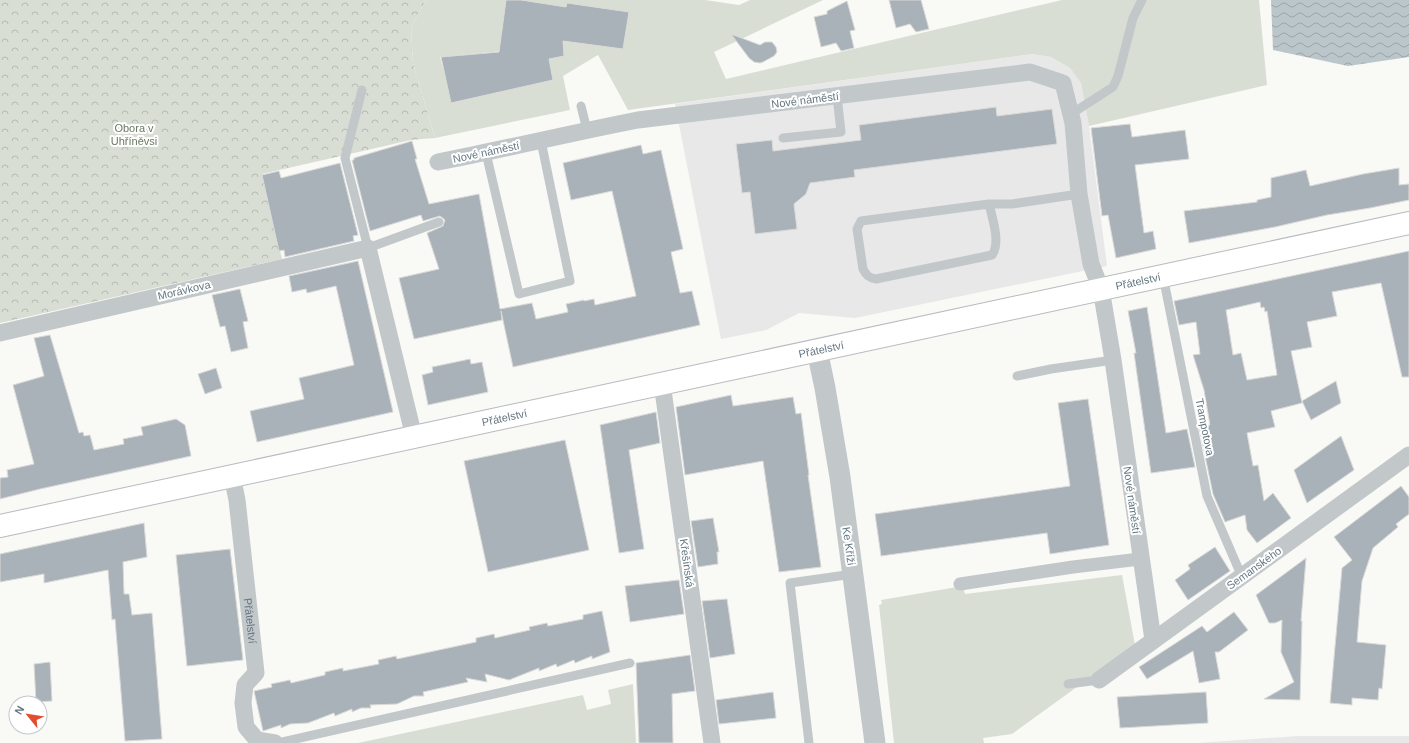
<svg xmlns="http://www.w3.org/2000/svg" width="1409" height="743" font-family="Helvetica,sans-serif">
<defs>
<pattern id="forest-crowns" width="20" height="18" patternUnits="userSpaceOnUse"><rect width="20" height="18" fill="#d9ded5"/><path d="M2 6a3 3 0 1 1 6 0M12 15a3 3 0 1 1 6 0" fill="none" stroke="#b4b9b2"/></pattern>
<pattern id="water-waves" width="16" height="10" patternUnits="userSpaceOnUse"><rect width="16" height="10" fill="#bac6ca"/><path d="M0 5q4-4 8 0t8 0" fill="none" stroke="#9ba5a9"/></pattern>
</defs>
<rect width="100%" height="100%" fill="#f9f9f6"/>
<g fill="#e7e8e7">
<path d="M 1032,54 L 1051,57 L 1070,68 L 1081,83 L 1089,126 L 1107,266 L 855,318 L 799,313 L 766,330 L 721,339 L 675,104 Z"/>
<path d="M 1297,736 L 1409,736 L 1409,743 L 1198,743 Z"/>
</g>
<path fill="url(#forest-crowns)" d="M 0,0 L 426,0 L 411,27 L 413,63 L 435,138 L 411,140 L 262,174 L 282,259 L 0,323 Z"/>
<g fill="#d9ded5">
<path d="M 426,0 L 506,0 L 502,31 L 513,50 L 440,57 L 452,103 L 553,80 L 549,59 L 564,56 L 563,41 L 623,49 L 629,12 L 567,3 L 566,7 L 521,0 L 705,0 L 739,5 L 750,0 L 823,0 L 714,52 L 726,79 L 1062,0 L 1259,0 L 1267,85 L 1089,126 L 1081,83 L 1070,68 L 1051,57 L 1032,54 L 628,110 L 598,55 L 563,76 L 570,110 L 435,138 L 413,63 L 411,27 Z"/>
<path d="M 1122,575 L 1135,645 L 1012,734 L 983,738 L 984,743 L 894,743 L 879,605 L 882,604 L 881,600 L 963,586 L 965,594 Z"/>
<path d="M 633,684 L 636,743 L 358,743 L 583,695 L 587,710 L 611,704 L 608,690 Z"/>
</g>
<path fill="url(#water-waves)" d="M 1271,0 L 1409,0 L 1409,57 L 1348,66 L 1273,50 Z"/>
<g fill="#a9b2b8" stroke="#dbdad9" fill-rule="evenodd">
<path d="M 506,0 L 521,0 L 566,7 L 567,3 L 629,12 L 623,49 L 563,41 L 564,56 L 549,59 L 553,80 L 451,103 L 441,57 L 499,52 Z"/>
<path d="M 889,0 L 921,0 L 929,29 L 916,32 L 910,24 L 896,28 Z"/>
<path d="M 847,1 L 855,30 L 850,31 L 854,48 L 841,51 L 836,43 L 821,47 L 814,17 L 827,14 L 827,11 Z"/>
<path d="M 731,34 L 760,45 L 765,42 L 772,42 L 776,47 L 777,52 L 774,56 L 763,62 L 760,63 L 754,62 L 749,58 Z"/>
<path d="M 996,107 L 997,116 L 1052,109 L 1057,144 L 854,170 L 855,177 L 810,183 L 806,194 L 794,204 L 797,229 L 755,234 L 750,192 L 742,193 L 736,144 L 772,140 L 773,151 L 861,140 L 859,125 Z"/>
<path d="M 1130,124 L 1132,137 L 1185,130 L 1189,159 L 1135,165 L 1144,233 L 1153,231 L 1156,249 L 1116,258 L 1108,215 L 1102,216 L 1091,128 Z"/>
<path d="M 412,141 L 417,159 L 415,159 L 429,204 L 479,194 L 500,309 L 532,303 L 536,319 L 568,312 L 566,304 L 584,300 L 584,301 L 594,299 L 595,305 L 636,296 L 612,191 L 571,200 L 563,163 L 641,145 L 643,154 L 661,150 L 683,249 L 671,252 L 680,293 L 692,291 L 700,325 L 513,367 L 501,311 L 502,320 L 414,339 L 399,278 L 439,269 L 427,233 L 443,226 L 445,220 L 440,216 L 423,221 L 421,215 L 370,231 L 352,160 L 354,160 L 354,158 Z"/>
<path d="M 340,163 L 358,235 L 353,236 L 354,241 L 285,257 L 284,250 L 279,251 L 262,175 L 279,171 L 281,178 Z"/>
<path d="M 1399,168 L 1399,185 L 1409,184 L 1409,200 L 1370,208 L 1327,215 L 1275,227 L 1189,243 L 1184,211 L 1257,202 L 1257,200 L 1271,197 L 1271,178 L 1306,170 L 1310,186 L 1363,174 Z"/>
<path d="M 1409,251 L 1409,377 L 1402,377 L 1381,283 L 1332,292 L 1337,316 L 1307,322 L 1312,347 L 1291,351 L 1302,403 L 1271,411 L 1275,427 L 1247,433 L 1253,466 L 1258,465 L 1264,501 L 1273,493 L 1291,518 L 1257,543 L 1247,530 L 1245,515 L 1225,522 L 1213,494 L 1199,427 L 1210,425 L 1204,390 L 1193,355 L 1200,354 L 1196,322 L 1179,325 L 1174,301 ZM 1260,302 L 1261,308 L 1264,307 L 1265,312 L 1267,311 L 1277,375 L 1247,380 L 1241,353 L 1233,355 L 1226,310 Z"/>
<path d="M 358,261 L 393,412 L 257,442 L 250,411 L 304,399 L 299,378 L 354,365 L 336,286 L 307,293 L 306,289 L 292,292 L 289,276 Z"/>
<path d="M 240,289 L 248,321 L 243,322 L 248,348 L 231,352 L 225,326 L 220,327 L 212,295 Z"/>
<path d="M 1147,307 L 1166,433 L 1187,429 L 1195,467 L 1151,473 L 1134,353 L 1136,353 L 1128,311 Z"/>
<path d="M 50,335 L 79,433 L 83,432 L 84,436 L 90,435 L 94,450 L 124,444 L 123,439 L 143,435 L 141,427 L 176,419 L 185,425 L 191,456 L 40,489 L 0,499 L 0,478 L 8,477 L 7,470 L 34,464 L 13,385 L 44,376 L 34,338 Z"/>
<path d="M 470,359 L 471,364 L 482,362 L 488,392 L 428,405 L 422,375 L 433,372 L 432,367 Z"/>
<path d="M 216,368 L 222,388 L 205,394 L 198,374 Z"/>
<path d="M 1336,381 L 1341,403 L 1311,420 L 1302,401 Z"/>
<path d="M 731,395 L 733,406 L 793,397 L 796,414 L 801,413 L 809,475 L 808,475 L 821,567 L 779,572 L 763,461 L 685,475 L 676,407 Z"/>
<path d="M 1088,399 L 1109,545 L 1050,554 L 1047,533 L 881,556 L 875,514 L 1070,486 L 1058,403 Z"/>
<path d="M 656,412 L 660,443 L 629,450 L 644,549 L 619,553 L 600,425 Z"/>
<path d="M 1341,436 L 1354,470 L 1307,503 L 1294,470 Z"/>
<path d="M 565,440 L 589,550 L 488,572 L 464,461 Z"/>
<path d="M 1401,486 L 1409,497 L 1409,514 L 1396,524 L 1398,527 L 1373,548 L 1362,581 L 1360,604 L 1357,642 L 1386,645 L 1382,689 L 1379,688 L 1378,700 L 1352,698 L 1352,705 L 1330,703 L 1342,568 L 1352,560 L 1334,537 Z"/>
<path d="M 713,518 L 719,552 L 717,552 L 718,564 L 698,567 L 691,521 Z"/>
<path d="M 144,523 L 147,557 L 123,562 L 124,594 L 129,594 L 132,615 L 152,613 L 162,739 L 125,741 L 115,619 L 112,620 L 108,570 L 44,583 L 44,574 L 0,582 L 0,554 Z"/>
<path d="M 1215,547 L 1230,571 L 1188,600 L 1175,580 L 1190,569 L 1188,565 Z"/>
<path d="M 230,549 L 243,660 L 187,666 L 176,555 Z"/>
<path d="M 1306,558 L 1301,621 L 1302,621 L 1300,700 L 1264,699 L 1294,682 L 1281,652 L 1282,620 L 1275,623 L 1269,623 L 1256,595 Z"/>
<path d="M 679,580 L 684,614 L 630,622 L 625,586 Z"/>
<path d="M 727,599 L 735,654 L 710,658 L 702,601 Z"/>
<path d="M 602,611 L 610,652 L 592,659 L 592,656 L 575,663 L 574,660 L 557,667 L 556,664 L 539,671 L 539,668 L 509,680 L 485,674 L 487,682 L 466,678 L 468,682 L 423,692 L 424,696 L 414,696 L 397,704 L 370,705 L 371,708 L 361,708 L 352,712 L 352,709 L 335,716 L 334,713 L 308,723 L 290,724 L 281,728 L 281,725 L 263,731 L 254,691 L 272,687 L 271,684 L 290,680 L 291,683 L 325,675 L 325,672 L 343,668 L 343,671 L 379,664 L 378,660 L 396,656 L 397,659 L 476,642 L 476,638 L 494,634 L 495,638 L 512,634 L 530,630 L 529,627 L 547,623 L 548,626 L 583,619 L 583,615 Z"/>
<path d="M 1234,612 L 1248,630 L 1219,652 L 1215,652 L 1220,679 L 1199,683 L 1193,651 L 1147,679 L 1139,667 L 1202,626 L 1207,632 Z"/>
<path d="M 690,655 L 695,691 L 672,694 L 673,743 L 639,743 L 636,663 Z"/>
<path d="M 50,662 L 52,701 L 36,702 L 34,664 Z"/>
<path d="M 773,692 L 776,718 L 719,724 L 716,700 Z"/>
<path d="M 1206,692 L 1208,723 L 1120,728 L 1117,697 Z"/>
</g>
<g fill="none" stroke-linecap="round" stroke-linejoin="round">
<g stroke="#b5bbbf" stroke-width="24">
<g id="secondary">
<path id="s2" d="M 0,526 L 1409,223"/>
</g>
</g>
<g stroke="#c2c7ca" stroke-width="9">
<path d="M 362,90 L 345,158 L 368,248 L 439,222"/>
<path d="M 581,106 L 587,130"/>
<path d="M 1071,114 L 1113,87 L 1118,76 L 1133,18 L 1142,0"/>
<path d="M 783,138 L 841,132 L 837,96"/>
<path d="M 486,153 L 519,294 L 570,281 L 541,141"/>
<path d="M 989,204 C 992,217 1001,243 992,255 L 876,279 C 869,278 866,275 863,269 L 857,229 L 861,221 L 989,204 L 1012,204 L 1079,194"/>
<path d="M 1163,276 L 1207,496 L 1242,577"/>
<path d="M 1017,376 L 1051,369 L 1113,360"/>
<path d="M 1068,684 L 1099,680"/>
<path d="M 278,743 L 630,663"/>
<path d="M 809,743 L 790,583 L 853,574"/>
</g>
<path stroke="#c2c7ca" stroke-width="13" d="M 960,584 L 1073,567 L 1140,559"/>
<g stroke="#c2c7ca" stroke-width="17">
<path d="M 438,162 C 505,149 571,133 638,120 L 1030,72 L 1063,83 L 1073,123 L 1079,194 L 1091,264 L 1101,289 L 1113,360 L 1153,640"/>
<path d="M 0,333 L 368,248 L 414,437"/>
<path d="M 662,383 L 712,743"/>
<path id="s1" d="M 232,476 L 237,500 L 256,673 L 245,685 L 243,703 L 246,727 L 257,740 L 275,743"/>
<path d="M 1099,680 L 1409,455"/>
</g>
<path stroke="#c2c7ca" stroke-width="21" d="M 817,350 L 825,388 L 840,477 L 875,743"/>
<use href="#secondary" stroke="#fff" stroke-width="22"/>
</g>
<g text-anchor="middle" stroke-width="4" stroke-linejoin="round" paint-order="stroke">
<g font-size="11" fill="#647681" stroke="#fff">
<text transform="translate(805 100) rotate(-7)" y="4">Nové náměstí</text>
<text transform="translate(486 152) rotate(-12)" y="4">Nové náměstí</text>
<text dy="4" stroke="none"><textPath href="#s2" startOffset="1164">Přátelství</textPath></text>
<text transform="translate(184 290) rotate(-13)" y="4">Morávkova</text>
<text dy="4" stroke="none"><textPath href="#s2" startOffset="840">Přátelství</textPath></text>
<text dy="4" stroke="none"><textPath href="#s2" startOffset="516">Přátelství</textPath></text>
<text transform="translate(1205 427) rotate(79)" y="4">Trampotova</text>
<text transform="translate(1132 500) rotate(82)" y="4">Nové náměstí</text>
<text transform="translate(849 546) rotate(82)" y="4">Ke Kříži</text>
<text transform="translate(687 563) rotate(82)" y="4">Křešínská</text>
<text transform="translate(1254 568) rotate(-36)" y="4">Semanského</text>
<text dy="4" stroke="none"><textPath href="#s1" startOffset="146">Přátelství</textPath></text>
</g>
<g font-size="11" fill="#687963" stroke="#fff">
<text x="134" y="132">Obora v<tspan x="134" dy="13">Uhříněvsi</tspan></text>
</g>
</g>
<g transform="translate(28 715) rotate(300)"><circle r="19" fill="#ffffff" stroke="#c1c8cd"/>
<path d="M0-3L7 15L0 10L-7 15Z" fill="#e14d2e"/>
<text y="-6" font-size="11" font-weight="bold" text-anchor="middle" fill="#647681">N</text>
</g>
</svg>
